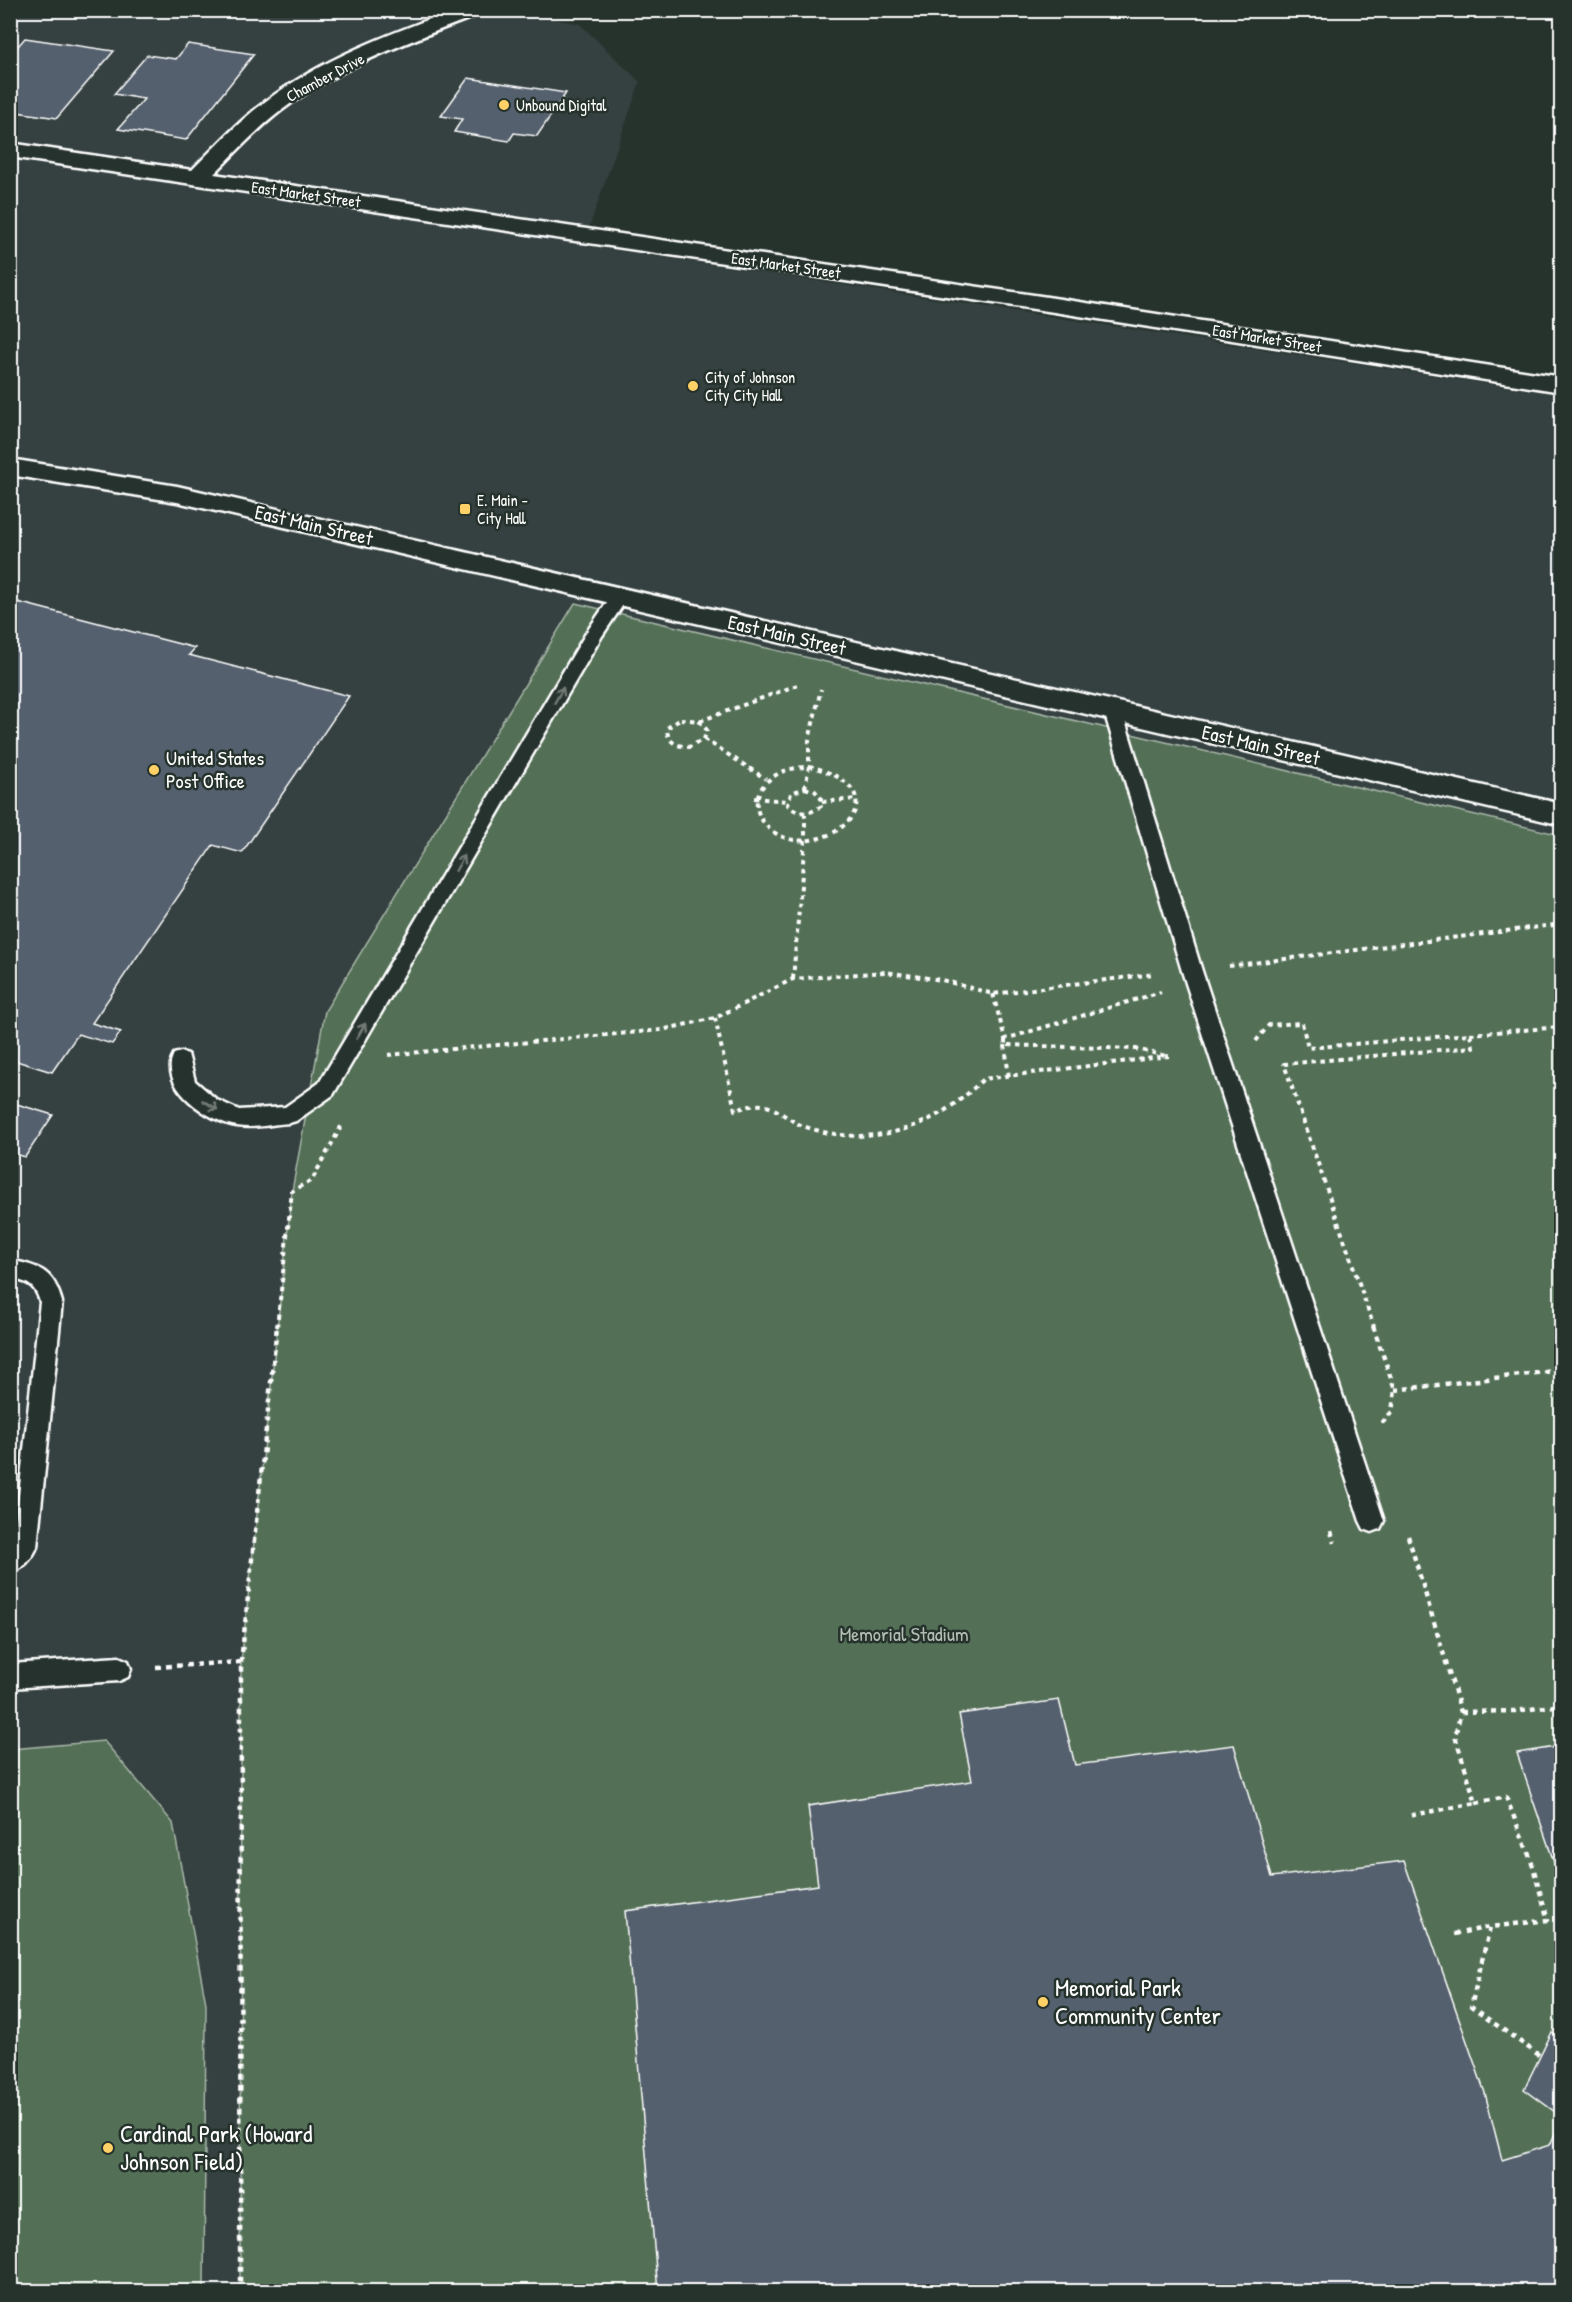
<svg xmlns="http://www.w3.org/2000/svg" width="1572" height="2302" font-family="'Patrick Hand',sans-serif">
<rect width="100%" height="100%" fill="#26332d"/>
<filter id="ink" filterUnits="userSpaceOnUse"><feTurbulence type="fractalNoise" baseFrequency=".0167" numOctaves="2"/><feDisplacementMap in="SourceGraphic" scale="12" xChannelSelector="R" yChannelSelector="G"/><feConvolveMatrix kernelMatrix="1 2 1 2 8 2 1 2 1" color-interpolation-filters="sRGB"/></filter>
<g filter="url(#ink)">
<path fill="#344140" d="M 508,10 L 580,24 L 640,82 L 583,245 L 1561,395 L 1561,2291 L 11,2292 L 11,11 Z"/>
<g fill="#536f56" stroke="#a9b7aa" stroke-width="1.5">
<path d="M 575,603 L 1561,835 L 1561,2291 L 240,2292 L 241,1662 L 292,1191 L 325,1011 Z"/>
<path d="M 104,1741 L 173,1823 L 206,2004 L 204,2291 L 11,2291 L 11,1749 Z"/>
</g>
<g fill="#54616e" stroke="#fff" stroke-width="1.5">
<path d="M 25,38 L 114,51 L 57,118 L 10,111 L 10,55 Z"/>
<path d="M 188,44 L 254,54 L 186,140 L 118,129 L 144,99 L 114,94 L 147,55 L 176,59 Z"/>
<path d="M 468,78 L 566,93 L 537,136 L 514,133 L 509,141 L 454,132 L 462,119 L 441,116 Z"/>
<path d="M 10,600 L 195,648 L 189,655 L 349,696 L 242,853 L 213,845 L 92,1023 L 121,1032 L 112,1044 L 78,1034 L 52,1072 L 10,1059 Z"/>
<path d="M 10,1102 L 53,1115 L 25,1157 L 10,1152 Z"/>
<path d="M 1059,1700 L 1075,1765 L 1234,1745 L 1272,1877 L 1404,1861 L 1485,2093 L 1502,2160 L 1550,2145 L 1562,2118 L 1562,2292 L 658,2292 L 625,1911 L 818,1885 L 808,1806 L 972,1781 L 959,1714 Z"/>
<path d="M 1562,1746 L 1562,1886 L 1517,1753 Z"/>
<path d="M 1552,2032 L 1562,2039 L 1562,2117 L 1524,2089 Z"/>
</g>
<g fill="none" stroke-linecap="round" stroke-linejoin="round">
<g stroke="#fff" stroke-width="5">
<g id="lane">
<path d="M 620,590 L 626,592 L 629,596 L 602,636 L 333,1095 L 296,1121 L 289,1123 C 273,1124 253,1129 237,1126 C 210,1122 157,1087 174,1054 L 181,1052 L 188,1054 L 195,1081 L 217,1100 L 239,1110 L 285,1107 L 319,1083 L 586,633 L 614,592 Z"/>
<path d="M 1113,705 L 1119,707 L 1122,711 L 1202,971 L 1384,1521 L 1380,1529 L 1372,1532 L 1364,1529 L 1360,1521 L 1182,971 L 1104,711 L 1107,707 Z"/>
<path d="M 10,1260 C 41,1267 53,1270 62,1302 L 37,1547 C 32,1559 22,1569 10,1574 L 10,1546 L 14,1542 L 40,1302 C 35,1284 27,1282 10,1278 Z"/>
<path d="M 119,1657 L 128,1661 L 131,1669 L 128,1677 L 119,1681 L 10,1688 L 10,1664 Z"/>
</g>
</g>
<g stroke="#fff" stroke-width="5">
<path id="street" d="M 454,10 L 484,10 L 481,14 C 413,40 340,66 282,110 C 257,129 236,152 214,174 L 1054,298 L 1562,377 L 1562,392 L 1054,312 L 10,157 L 10,143 L 192,170 C 216,146 239,121 266,101 C 322,59 389,34 454,10 Z"/>
</g>
<g stroke="#fff" stroke-width="5">
<path id="secondary" d="M 10,459 L 177,486 L 1562,804 L 1562,825 L 177,502 L 10,475 Z"/>
</g>
<g stroke="#fff" stroke-width="4" stroke-dasharray="4.5 4.5" stroke-linecap="butt">
<path d="M 681,719 L 699,721 L 707,730 L 704,739 L 689,747 C 676,746 667,742 667,728 Z"/>
<path d="M 700,721 L 800,684"/>
<path d="M 704,739 L 766,779"/>
<path d="M 809,766 C 916,794 815,869 770,829 C 747,809 756,783 782,772 C 790,768 800,768 809,766 Z"/>
<path d="M 805,788 L 809,766 L 809,740 L 821,689"/>
<path d="M 805,788 L 815,791 L 821,798 L 821,806 C 810,815 798,815 788,805 L 791,793 Z"/>
<path d="M 754,798 L 787,801"/>
<path d="M 822,802 L 856,799"/>
<path d="M 1229,966 L 1562,924"/>
<path d="M 793,979 L 805,839 L 805,814"/>
<path d="M 993,994 L 1005,1039 L 1161,992"/>
<path d="M 715,1018 L 735,1110 C 743,1108 753,1104 762,1105 C 777,1107 789,1121 803,1126 C 871,1150 935,1129 983,1079 L 1169,1056"/>
<path d="M 1470,1034 L 1562,1027"/>
<path d="M 1005,1039 L 1005,1045 L 1136,1049 L 1166,1056"/>
<path d="M 1256,1041 L 1269,1025 L 1302,1023 L 1308,1048 L 1470,1034 L 1473,1047 L 1284,1064 L 1374,1327"/>
<path d="M 1005,1045 L 1009,1078"/>
<path d="M 388,1055 L 661,1030 L 715,1018 L 793,979 L 885,972 L 942,980 L 993,994 L 1154,974"/>
<path d="M 277,1327 L 292,1191 L 312,1180 L 343,1123"/>
</g>
<g stroke="#fff" stroke-width="4.5" stroke-dasharray="5 5" stroke-linecap="butt">
<path d="M 1373,1326 L 1395,1390 L 1392,1412 L 1382,1423"/>
<path d="M 1395,1390 L 1562,1370"/>
<path d="M 1331,1531 L 1334,1543"/>
<path d="M 1408,1536 L 1461,1712 L 1455,1736 L 1476,1803 L 1408,1816"/>
<path d="M 241,1662 L 277,1326"/>
<path d="M 156,1667 L 241,1662 L 240,2292"/>
<path d="M 1461,1712 L 1515,1711 L 1562,1705"/>
<path d="M 1476,1803 L 1506,1797 L 1531,1860 L 1548,1920 L 1490,1927 L 1471,2007 L 1539,2055"/>
<path d="M 1454,1934 L 1490,1927"/>
</g>
<use href="#lane" fill="#26332d" fill-rule="evenodd"/>
<use href="#street" fill="#26332d" fill-rule="evenodd"/>
<use href="#secondary" fill="#26332d" fill-rule="evenodd"/>
</g>
<defs><path id="oneway-shaft" d="M-6 0H5M1.5-3L5.5 0L1.5 3" fill="none" stroke-width="1.6" stroke-linecap="round" stroke-linejoin="round" transform="scale(1.5)"/></defs>
<g stroke="#727a76">
<use href="#oneway-shaft" transform="translate(559 695) rotate(-60)"/>
<use href="#oneway-shaft" transform="translate(460 863) rotate(-60)"/>
<use href="#oneway-shaft" transform="translate(361 1031) rotate(-60)"/>
<use href="#oneway-shaft" transform="translate(210 1105) rotate(31)"/>
</g>
</g>
<g fill="#ffd166" stroke="#26332d" stroke-width="2">
<circle cx="504" cy="105" r="6"/>
<circle cx="693" cy="386" r="6"/>
<rect x="459" y="503" width="12" height="12" rx="3"/>
<circle cx="154" cy="770" r="6"/>
<circle cx="1043" cy="2002" r="6"/>
<circle cx="108" cy="2148" r="6"/>
</g>
<g text-anchor="middle" stroke-width="5" stroke-linejoin="round" paint-order="stroke">
<g font-size="16" fill="#fff" stroke="#26332d">
<text transform="translate(325 77) rotate(-28)" y="6">Chamber Drive</text>
<text transform="translate(306 194) rotate(8)" y="6">East Market Street</text>
<text transform="translate(786 265) rotate(8)" y="6">East Market Street</text>
<text transform="translate(1267 338) rotate(9)" y="6">East Market Street</text>
</g>
<g font-size="16" fill="#fff" stroke="#26332d" text-anchor="start">
<text x="516" y="111">Unbound Digital</text>
<text x="705" y="383">City of Johnson<tspan x="705" dy="18">City City Hall</tspan></text>
<text x="477" y="506">E. Main -<tspan x="477" dy="18">City Hall</tspan></text>
</g>
<g font-size="20" fill="#fff" stroke="#26332d">
<text transform="translate(314 525) rotate(13)" y="7">East Main Street</text>
<text transform="translate(787 635) rotate(13)" y="7">East Main Street</text>
<text transform="translate(1261 745) rotate(13)" y="7">East Main Street</text>
</g>
<g font-size="20" fill="#fff" stroke="#26332d" text-anchor="start">
<text x="166" y="765">United States<tspan x="166" dy="23">Post Office</tspan></text>
</g>
<g font-size="20" fill="#b2beb3" stroke="#26332d">
<text x="904" y="1641">Memorial Stadium</text>
</g>
<g font-size="24" fill="#fff" stroke="#26332d" text-anchor="start">
<text x="1055" y="1996">Memorial Park<tspan x="1055" dy="28">Community Center</tspan></text>
<text x="120" y="2142">Cardinal Park (Howard<tspan x="120" dy="28">Johnson Field)</tspan></text>
</g>
</g>
<rect width="1572" height="2302" fill="none" stroke="#26332d" stroke-width="36"/>
<rect x="18" y="18" width="1536" height="2266" fill="none" stroke="#fff" stroke-width="2" filter="url(#ink)"/>
</svg>
